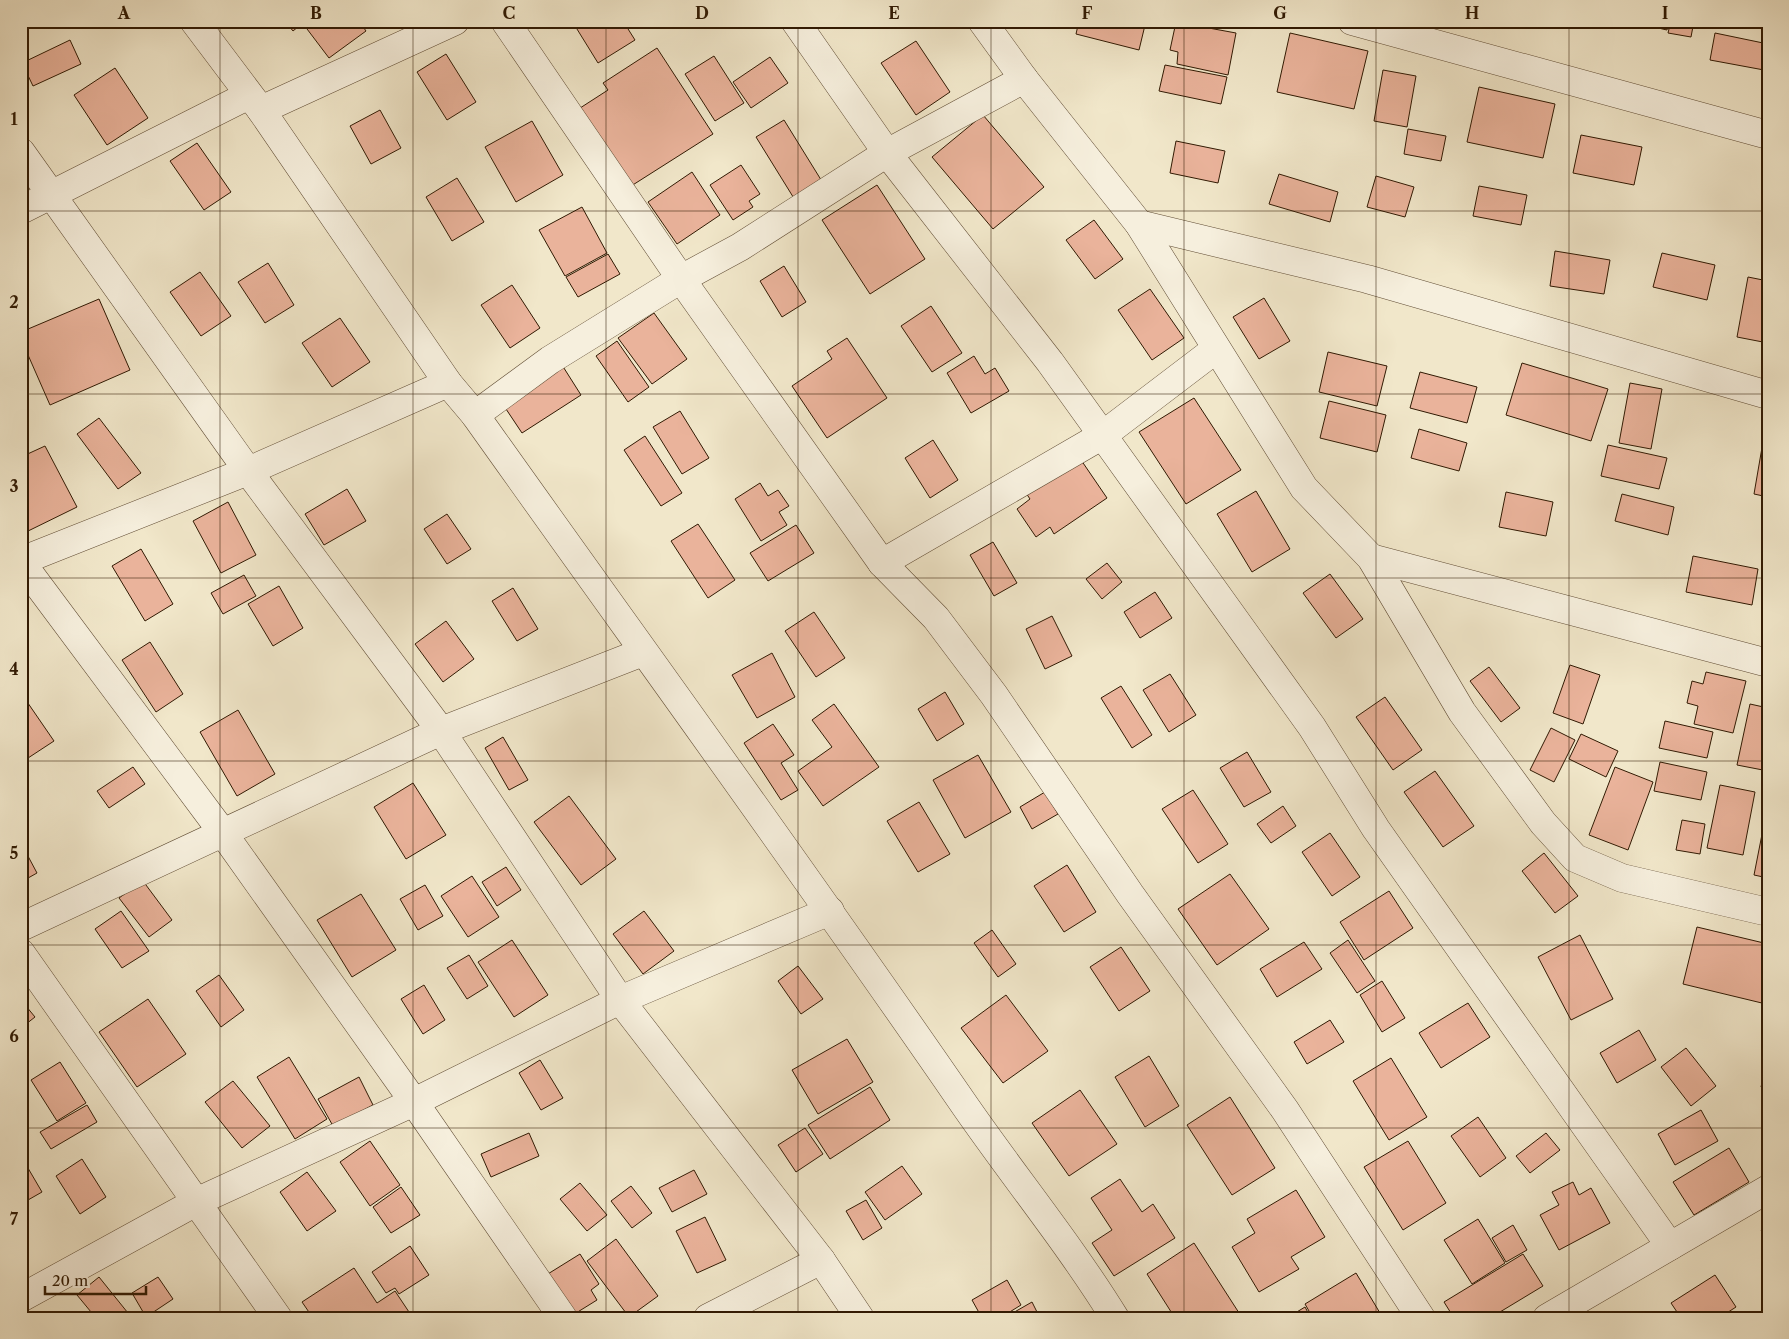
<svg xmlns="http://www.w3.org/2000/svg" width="1789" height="1339" font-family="'Libre Caslon Text',serif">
<rect width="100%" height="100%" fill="#f1e7ca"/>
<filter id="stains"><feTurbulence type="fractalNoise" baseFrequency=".004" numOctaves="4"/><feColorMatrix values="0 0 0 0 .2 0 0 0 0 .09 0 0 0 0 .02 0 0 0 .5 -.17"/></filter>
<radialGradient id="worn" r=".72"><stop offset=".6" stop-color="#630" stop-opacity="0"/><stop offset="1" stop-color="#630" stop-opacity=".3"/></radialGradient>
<g fill="#eab39b" stroke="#311a03">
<path d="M 285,21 L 305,21 L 293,31 Z"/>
<path d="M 309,21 L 359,21 L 366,31 L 329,58 L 304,25 Z"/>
<path d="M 572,21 L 623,21 L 635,40 L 598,63 Z"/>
<path d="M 1079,21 L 1146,21 L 1139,50 L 1076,34 Z"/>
<path d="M 1529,21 L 1562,21 L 1561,26 Z"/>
<path d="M 1574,21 L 1591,21 L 1591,25 Z"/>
<path d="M 1628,21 L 1669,21 L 1667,30 Z"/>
<path d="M 1671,21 L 1694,21 L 1691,37 L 1668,33 Z"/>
<path d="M 1176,22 L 1236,33 L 1228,75 L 1177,64 L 1178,52 L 1170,50 Z"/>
<path d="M 1290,33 L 1368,51 L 1354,109 L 1277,92 Z"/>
<path d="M 1715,33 L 1768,44 L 1764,70 L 1710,60 Z"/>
<path d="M 70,40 L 81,64 L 33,86 L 22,63 Z"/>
<path d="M 916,41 L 950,92 L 916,115 L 881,63 Z"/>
<path d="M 657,48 L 713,134 L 628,188 L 577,110 L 608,90 L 603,83 Z"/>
<path d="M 446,54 L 476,102 L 447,120 L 417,72 Z"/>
<path d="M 714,56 L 744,103 L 715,121 L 685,74 Z"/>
<path d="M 770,57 L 788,83 L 751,108 L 733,82 Z"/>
<path d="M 1165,65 L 1227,77 L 1221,104 L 1159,91 Z"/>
<path d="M 115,68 L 148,118 L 107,145 L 74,95 Z"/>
<path d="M 1383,70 L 1416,76 L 1407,127 L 1374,121 Z"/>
<path d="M 1479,87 L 1555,104 L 1543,158 L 1467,142 Z"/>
<path d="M 380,110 L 401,148 L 371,164 L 350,126 Z"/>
<path d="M 983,115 L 1044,187 L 993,229 L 932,157 Z"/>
<path d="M 784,120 L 823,183 L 795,200 L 756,137 Z"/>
<path d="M 532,121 L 563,175 L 516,202 L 485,147 Z"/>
<path d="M 1408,129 L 1446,136 L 1441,161 L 1404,154 Z"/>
<path d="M 1581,135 L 1642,147 L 1634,185 L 1573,173 Z"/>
<path d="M 1176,141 L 1225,151 L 1218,183 L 1170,173 Z"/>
<path d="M 197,143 L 231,192 L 204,210 L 170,161 Z"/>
<path d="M 741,165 L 760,194 L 749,201 L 753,207 L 733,220 L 710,185 Z"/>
<path d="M 692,172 L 720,215 L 677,244 L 648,202 Z"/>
<path d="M 1279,174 L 1338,192 L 1330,222 L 1269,204 Z"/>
<path d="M 1376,176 L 1414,187 L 1405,217 L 1367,207 Z"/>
<path d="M 457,178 L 484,222 L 452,241 L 426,197 Z"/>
<path d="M 877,185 L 925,259 L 870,294 L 822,220 Z"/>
<path d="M 1479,186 L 1527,195 L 1521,225 L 1473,216 Z"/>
<path d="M 582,207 L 607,253 L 565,276 L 539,230 Z"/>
<path d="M 1094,220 L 1123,259 L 1095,279 L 1066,240 Z"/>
<path d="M 1555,251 L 1610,260 L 1604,294 L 1550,286 Z"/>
<path d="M 1662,253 L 1715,265 L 1707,300 L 1653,287 Z"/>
<path d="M 608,254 L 620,274 L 578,297 L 566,277 Z"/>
<path d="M 268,263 L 294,305 L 265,323 L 238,282 Z"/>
<path d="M 784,266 L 806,302 L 782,317 L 760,281 Z"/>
<path d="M 200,272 L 231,316 L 201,336 L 170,292 Z"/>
<path d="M 1748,277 L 1768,281 L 1768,343 L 1737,337 Z"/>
<path d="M 512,285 L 540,328 L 510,348 L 481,305 Z"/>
<path d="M 1150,289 L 1184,338 L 1152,360 L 1118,310 Z"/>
<path d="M 1264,298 L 1290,341 L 1259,359 L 1233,317 Z"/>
<path d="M 99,299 L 130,370 L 50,405 L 21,339 L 21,332 Z"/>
<path d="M 931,306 L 962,353 L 932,372 L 901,326 Z"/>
<path d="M 654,313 L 687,359 L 652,384 L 618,338 Z"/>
<path d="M 340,318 L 370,362 L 332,387 L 302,343 Z"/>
<path d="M 847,338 L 887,398 L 827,438 L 792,386 L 832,359 L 827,351 Z"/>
<path d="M 617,341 L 649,387 L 628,402 L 596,356 Z"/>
<path d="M 1328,352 L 1387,366 L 1377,406 L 1319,392 Z"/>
<path d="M 974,356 L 985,374 L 995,368 L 1009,391 L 971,413 L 947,373 Z"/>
<path d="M 1522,363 L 1608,389 L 1591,441 L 1506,415 Z"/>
<path d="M 562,365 L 581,395 L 522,433 L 502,403 Z"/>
<path d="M 1420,372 L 1477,387 L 1467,423 L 1410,408 Z"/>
<path d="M 1630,383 L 1662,389 L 1651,449 L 1619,443 Z"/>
<path d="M 1194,398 L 1241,470 L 1186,504 L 1139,432 Z"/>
<path d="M 1329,401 L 1386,415 L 1377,452 L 1320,438 Z"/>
<path d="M 680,411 L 709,458 L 682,474 L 653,427 Z"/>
<path d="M 99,418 L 141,473 L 118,489 L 77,434 Z"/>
<path d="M 1419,429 L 1467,443 L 1459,471 L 1411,458 Z"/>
<path d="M 1765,430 L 1768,431 L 1768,497 L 1754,494 Z"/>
<path d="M 645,436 L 682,493 L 661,506 L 624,450 Z"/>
<path d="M 933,440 L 958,480 L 930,498 L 905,458 Z"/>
<path d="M 1608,445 L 1667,458 L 1659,489 L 1601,476 Z"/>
<path d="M 45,446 L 77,507 L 24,533 L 21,527 L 21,457 Z"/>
<path d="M 1079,457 L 1107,498 L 1054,534 L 1050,527 L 1036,537 L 1017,509 L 1030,499 L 1026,493 Z"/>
<path d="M 760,483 L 768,496 L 778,490 L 789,506 L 779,512 L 787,525 L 761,541 L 735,499 Z"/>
<path d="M 347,489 L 366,521 L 324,545 L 305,514 Z"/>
<path d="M 1256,491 L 1290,549 L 1252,572 L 1217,514 Z"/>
<path d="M 1506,492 L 1553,502 L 1546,536 L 1499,527 Z"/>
<path d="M 1622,494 L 1674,507 L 1668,535 L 1615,521 Z"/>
<path d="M 228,502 L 256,555 L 221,573 L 193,521 Z"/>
<path d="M 447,514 L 471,549 L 447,564 L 424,529 Z"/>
<path d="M 698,524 L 735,580 L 708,598 L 671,541 Z"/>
<path d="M 796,525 L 814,553 L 768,581 L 750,553 Z"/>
<path d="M 993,542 L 1017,583 L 994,596 L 970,555 Z"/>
<path d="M 141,549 L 173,604 L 145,621 L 112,566 Z"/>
<path d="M 1693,556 L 1758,569 L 1752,605 L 1686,592 Z"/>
<path d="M 1107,563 L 1122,582 L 1102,599 L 1086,579 Z"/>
<path d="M 1330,574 L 1363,619 L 1336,638 L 1303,593 Z"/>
<path d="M 244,575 L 256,596 L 223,614 L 211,593 Z"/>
<path d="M 279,586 L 303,628 L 273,646 L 248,604 Z"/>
<path d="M 513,588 L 538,629 L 517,641 L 492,601 Z"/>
<path d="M 1155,592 L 1172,618 L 1140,638 L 1124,612 Z"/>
<path d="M 814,612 L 845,658 L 816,677 L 785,631 Z"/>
<path d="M 1052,616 L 1072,656 L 1045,669 L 1026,629 Z"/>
<path d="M 446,621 L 474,659 L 443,682 L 415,644 Z"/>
<path d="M 150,642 L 183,694 L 156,712 L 122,660 Z"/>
<path d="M 772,653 L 795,697 L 757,718 L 732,675 Z"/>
<path d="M 1570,665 L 1600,675 L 1583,724 L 1553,713 Z"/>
<path d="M 1489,667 L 1520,708 L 1501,722 L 1470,681 Z"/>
<path d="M 1706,672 L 1746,681 L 1733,733 L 1694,724 L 1698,706 L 1687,703 L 1692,681 L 1703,684 Z"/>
<path d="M 1170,674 L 1196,715 L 1169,732 L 1143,690 Z"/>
<path d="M 1121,686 L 1152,735 L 1132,748 L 1101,698 Z"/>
<path d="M 945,692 L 964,724 L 937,741 L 918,709 Z"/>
<path d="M 21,693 L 54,741 L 25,760 L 21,754 Z"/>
<path d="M 1385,697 L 1422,750 L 1393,770 L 1356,717 Z"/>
<path d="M 834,704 L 879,767 L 823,806 L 798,771 L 832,747 L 812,720 Z"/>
<path d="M 1750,704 L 1768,708 L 1768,771 L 1737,765 Z"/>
<path d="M 238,710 L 275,774 L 237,796 L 200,732 Z"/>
<path d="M 1665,721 L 1713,732 L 1707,758 L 1659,748 Z"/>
<path d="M 773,724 L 794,755 L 781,763 L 798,790 L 781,800 L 744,743 Z"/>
<path d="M 1551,728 L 1575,740 L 1554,782 L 1530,770 Z"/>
<path d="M 1581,734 L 1618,751 L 1606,777 L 1569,759 Z"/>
<path d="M 503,737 L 528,780 L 509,790 L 485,748 Z"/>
<path d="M 1247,752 L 1271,792 L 1244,807 L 1220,768 Z"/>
<path d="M 978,755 L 1011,812 L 965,838 L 933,780 Z"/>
<path d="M 1660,762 L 1707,772 L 1701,800 L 1654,791 Z"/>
<path d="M 133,767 L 145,784 L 109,808 L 97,791 Z"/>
<path d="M 1615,767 L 1653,782 L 1628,850 L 1589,835 Z"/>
<path d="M 1435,771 L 1474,826 L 1443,847 L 1404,792 Z"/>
<path d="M 413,783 L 446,835 L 406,859 L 374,807 Z"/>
<path d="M 1720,785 L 1755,792 L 1743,855 L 1707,848 Z"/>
<path d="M 1193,790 L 1228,844 L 1198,863 L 1162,809 Z"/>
<path d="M 1045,792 L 1058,814 L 1032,829 L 1020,807 Z"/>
<path d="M 569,796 L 616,859 L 581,885 L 534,822 Z"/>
<path d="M 919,802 L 950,854 L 918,872 L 887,821 Z"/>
<path d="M 1283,806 L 1296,826 L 1271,843 L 1257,824 Z"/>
<path d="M 1765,819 L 1768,819 L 1768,878 L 1754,875 Z"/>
<path d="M 1682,820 L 1705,824 L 1700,854 L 1676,850 Z"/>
<path d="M 1330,833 L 1360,877 L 1332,896 L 1302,852 Z"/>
<path d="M 21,843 L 37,873 L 21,882 Z"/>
<path d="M 1544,853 L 1578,896 L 1555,913 L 1522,871 Z"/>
<path d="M 1067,865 L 1096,912 L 1064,932 L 1034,886 Z"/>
<path d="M 506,867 L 521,890 L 497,906 L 482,882 Z"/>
<path d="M 1230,874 L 1269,929 L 1217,965 L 1178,909 Z"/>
<path d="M 472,876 L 499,917 L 468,937 L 441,896 Z"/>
<path d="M 143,881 L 172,920 L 149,937 L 119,898 Z"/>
<path d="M 425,885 L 443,916 L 418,930 L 400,899 Z"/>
<path d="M 1389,891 L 1413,928 L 1364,960 L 1340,922 Z"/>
<path d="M 361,894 L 396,950 L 352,977 L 317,920 Z"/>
<path d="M 121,911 L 149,951 L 122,968 L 95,929 Z"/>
<path d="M 644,911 L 674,951 L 643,974 L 613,934 Z"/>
<path d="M 1697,927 L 1768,944 L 1768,995 L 1766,1004 L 1683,984 Z"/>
<path d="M 992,930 L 1016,964 L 998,977 L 974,943 Z"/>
<path d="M 1580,935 L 1613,999 L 1571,1020 L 1538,957 Z"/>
<path d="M 512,940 L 548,995 L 514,1017 L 478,962 Z"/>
<path d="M 1348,940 L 1375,981 L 1357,993 L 1330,953 Z"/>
<path d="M 1304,942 L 1322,969 L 1277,997 L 1260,969 Z"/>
<path d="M 1121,947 L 1150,991 L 1119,1011 L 1090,967 Z"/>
<path d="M 469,955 L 488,986 L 467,999 L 447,968 Z"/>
<path d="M 798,966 L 823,999 L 801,1014 L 778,981 Z"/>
<path d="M 219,975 L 244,1010 L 221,1027 L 196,991 Z"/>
<path d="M 1382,981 L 1405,1018 L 1382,1032 L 1360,995 Z"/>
<path d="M 424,985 L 445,1020 L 423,1034 L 401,999 Z"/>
<path d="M 1006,995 L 1048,1051 L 1003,1083 L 961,1028 Z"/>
<path d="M 148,999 L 186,1054 L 137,1087 L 99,1032 Z"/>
<path d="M 21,1000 L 35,1017 L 21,1028 Z"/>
<path d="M 1468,1003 L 1490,1037 L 1441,1068 L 1419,1033 Z"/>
<path d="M 1330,1020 L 1344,1042 L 1307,1064 L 1294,1042 Z"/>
<path d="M 1639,1030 L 1656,1060 L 1617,1083 L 1600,1053 Z"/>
<path d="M 847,1039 L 873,1082 L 818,1114 L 792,1070 Z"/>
<path d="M 1686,1048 L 1716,1086 L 1691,1106 L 1661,1067 Z"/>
<path d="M 1149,1056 L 1179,1106 L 1145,1127 L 1115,1077 Z"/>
<path d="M 289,1057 L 327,1119 L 295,1139 L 257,1077 Z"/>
<path d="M 1391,1058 L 1427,1117 L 1389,1140 L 1353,1081 Z"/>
<path d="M 1768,1058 L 1768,1089 L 1761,1087 Z"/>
<path d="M 540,1060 L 563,1098 L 541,1110 L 519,1073 Z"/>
<path d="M 60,1062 L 86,1103 L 57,1121 L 31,1080 Z"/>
<path d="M 359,1077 L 373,1105 L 333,1126 L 318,1099 Z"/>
<path d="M 233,1081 L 270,1126 L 242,1148 L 205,1102 Z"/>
<path d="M 870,1087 L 890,1120 L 830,1159 L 808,1125 Z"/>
<path d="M 1080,1090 L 1117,1144 L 1069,1176 L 1032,1123 Z"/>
<path d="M 1230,1097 L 1275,1168 L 1232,1195 L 1187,1125 Z"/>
<path d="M 87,1105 L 97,1122 L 51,1149 L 40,1132 Z"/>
<path d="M 1701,1110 L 1718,1141 L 1675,1165 L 1658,1134 Z"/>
<path d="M 1478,1117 L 1506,1158 L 1480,1177 L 1451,1136 Z"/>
<path d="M 805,1128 L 823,1154 L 796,1172 L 778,1145 Z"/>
<path d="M 529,1133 L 539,1156 L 491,1177 L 481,1154 Z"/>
<path d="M 1546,1133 L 1560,1150 L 1530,1173 L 1516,1156 Z"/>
<path d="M 370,1141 L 400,1185 L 370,1206 L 340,1162 Z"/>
<path d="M 1408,1141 L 1446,1203 L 1403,1230 L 1364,1167 Z"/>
<path d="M 1729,1148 L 1749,1182 L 1694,1215 L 1673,1182 Z"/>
<path d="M 82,1159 L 106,1197 L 80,1214 L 56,1176 Z"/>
<path d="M 25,1163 L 42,1192 L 21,1204 L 21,1165 Z"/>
<path d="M 902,1166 L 922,1194 L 885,1220 L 865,1192 Z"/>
<path d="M 694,1170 L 707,1194 L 672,1212 L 659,1188 Z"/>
<path d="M 307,1172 L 336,1211 L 307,1231 L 280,1192 Z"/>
<path d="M 1120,1179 L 1142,1212 L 1153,1204 L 1175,1238 L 1114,1276 L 1092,1243 L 1112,1230 L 1091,1198 Z"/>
<path d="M 1573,1182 L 1579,1195 L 1591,1188 L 1610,1223 L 1559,1250 L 1540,1215 L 1559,1205 L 1552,1192 Z"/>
<path d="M 580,1183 L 607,1215 L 587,1231 L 560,1199 Z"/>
<path d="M 631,1186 L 652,1213 L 632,1228 L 611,1201 Z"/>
<path d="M 401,1187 L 420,1215 L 391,1233 L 373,1207 Z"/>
<path d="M 1296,1190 L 1325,1237 L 1291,1257 L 1299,1269 L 1259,1292 L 1232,1247 L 1255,1233 L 1247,1219 Z"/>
<path d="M 866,1200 L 882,1228 L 863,1240 L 846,1211 Z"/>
<path d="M 705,1217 L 726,1260 L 697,1273 L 676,1231 Z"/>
<path d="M 1478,1219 L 1505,1263 L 1472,1284 L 1444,1240 Z"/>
<path d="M 1513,1225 L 1527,1250 L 1506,1262 L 1492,1238 Z"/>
<path d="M 1768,1226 L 1768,1240 L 1761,1230 Z"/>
<path d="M 616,1239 L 658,1296 L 629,1317 L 587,1261 Z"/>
<path d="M 1194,1243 L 1241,1316 L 1238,1318 L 1175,1318 L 1147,1274 Z"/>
<path d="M 410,1246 L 429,1275 L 399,1294 L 395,1288 L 386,1293 L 372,1272 Z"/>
<path d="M 580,1254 L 599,1284 L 591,1290 L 597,1300 L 568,1318 L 543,1277 Z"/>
<path d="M 1523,1254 L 1543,1286 L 1490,1318 L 1454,1318 L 1444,1302 Z"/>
<path d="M 354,1268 L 377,1303 L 395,1291 L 413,1318 L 313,1318 L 302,1302 Z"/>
<path d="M 1356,1273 L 1383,1318 L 1313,1318 L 1305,1304 Z"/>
<path d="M 1715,1275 L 1736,1307 L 1719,1318 L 1681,1318 L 1671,1303 Z"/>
<path d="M 99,1277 L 132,1318 L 96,1318 L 77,1295 Z"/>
<path d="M 158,1277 L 173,1299 L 146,1317 L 132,1293 Z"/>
<path d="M 1007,1280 L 1021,1305 L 1000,1318 L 982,1318 L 972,1300 Z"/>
<path d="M 1032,1302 L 1040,1318 L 1004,1318 Z"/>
<path d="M 1305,1307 L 1311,1318 L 1287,1318 Z"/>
<path d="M 1587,1310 L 1592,1318 L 1575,1318 Z"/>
</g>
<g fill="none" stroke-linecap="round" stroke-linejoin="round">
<g stroke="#614d35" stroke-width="29">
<g id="minor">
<path d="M 194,21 L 261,110 L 448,383 L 475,415 C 637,643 802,869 961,1100 C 1011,1173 1068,1242 1115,1318"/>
<path d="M 505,21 L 681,279 L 882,563 L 936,618 L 994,695 L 1130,894 L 1285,1110 L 1421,1318"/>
<path d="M 795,21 L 887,153 L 1050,362 L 1312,727 L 1376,829 L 1670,1246"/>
<path d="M 982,21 L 1024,79 L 1139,224 L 1304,488 L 1371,558 L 1462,712 L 1543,823 L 1575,858 L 1622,878 L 1768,912"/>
<path d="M 1352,21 L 1768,135"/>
<path d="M 261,110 L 455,21"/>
<path d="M 21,152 L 248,471 L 441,731 L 620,1000 L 821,1260 L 860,1318"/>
<path d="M 21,210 L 249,95"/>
<path d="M 1139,224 L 1367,279 L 1768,395"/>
<path d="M 475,415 L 550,360 L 681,279 L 740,247 L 887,153 L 1024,79"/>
<path d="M 1371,558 L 1768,663"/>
<path d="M 21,561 L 248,471 L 448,383"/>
<path d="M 21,562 L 223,833 L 414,1102 L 563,1318"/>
<path d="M 882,563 L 1103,435 L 1216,349"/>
<path d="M 21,927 L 441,731 L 643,652"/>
<path d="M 21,953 L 278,1318"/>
<path d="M 21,1298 L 196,1202 L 414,1102 L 620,1000 L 830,911"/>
<path d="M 708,1318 L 821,1260"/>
<path d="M 1547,1318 L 1768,1189"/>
</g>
</g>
<use href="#minor" stroke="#f6efdd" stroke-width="28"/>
</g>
<path fill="none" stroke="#311a03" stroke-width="1" stroke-opacity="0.55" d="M 220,21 L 220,1318M 413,21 L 413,1318M 606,21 L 606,1318M 798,21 L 798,1318M 991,21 L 991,1318M 1184,21 L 1184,1318M 1376,21 L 1376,1318M 1569,21 L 1569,1318M 21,211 L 1768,211M 21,394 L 1768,394M 21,578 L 1768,578M 21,761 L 1768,761M 21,945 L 1768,945M 21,1128 L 1768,1128"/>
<rect width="1789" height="1339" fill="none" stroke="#f1e7ca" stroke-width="55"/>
<path d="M45 1286v8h101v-8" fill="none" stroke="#311a03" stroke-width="2.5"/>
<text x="52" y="1286" font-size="15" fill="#311a03" stroke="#f6efdd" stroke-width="4" paint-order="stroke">20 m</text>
<rect x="28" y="28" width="1734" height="1284" fill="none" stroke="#311a03" stroke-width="2"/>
<g font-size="16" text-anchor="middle" font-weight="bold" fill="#311a03">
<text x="124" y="19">A</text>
<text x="316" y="19">B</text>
<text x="509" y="19">C</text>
<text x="702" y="19">D</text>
<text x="894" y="19">E</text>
<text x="1087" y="19">F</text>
<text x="1280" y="19">G</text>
<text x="1472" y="19">H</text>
<text x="1665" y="19">I</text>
<text x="14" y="125">1</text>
<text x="14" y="308">2</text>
<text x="14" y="492">3</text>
<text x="14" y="675">4</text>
<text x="14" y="859">5</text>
<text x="14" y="1042">6</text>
<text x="14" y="1225">7</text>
</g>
<rect width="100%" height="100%" filter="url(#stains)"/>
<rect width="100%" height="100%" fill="url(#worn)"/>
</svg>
